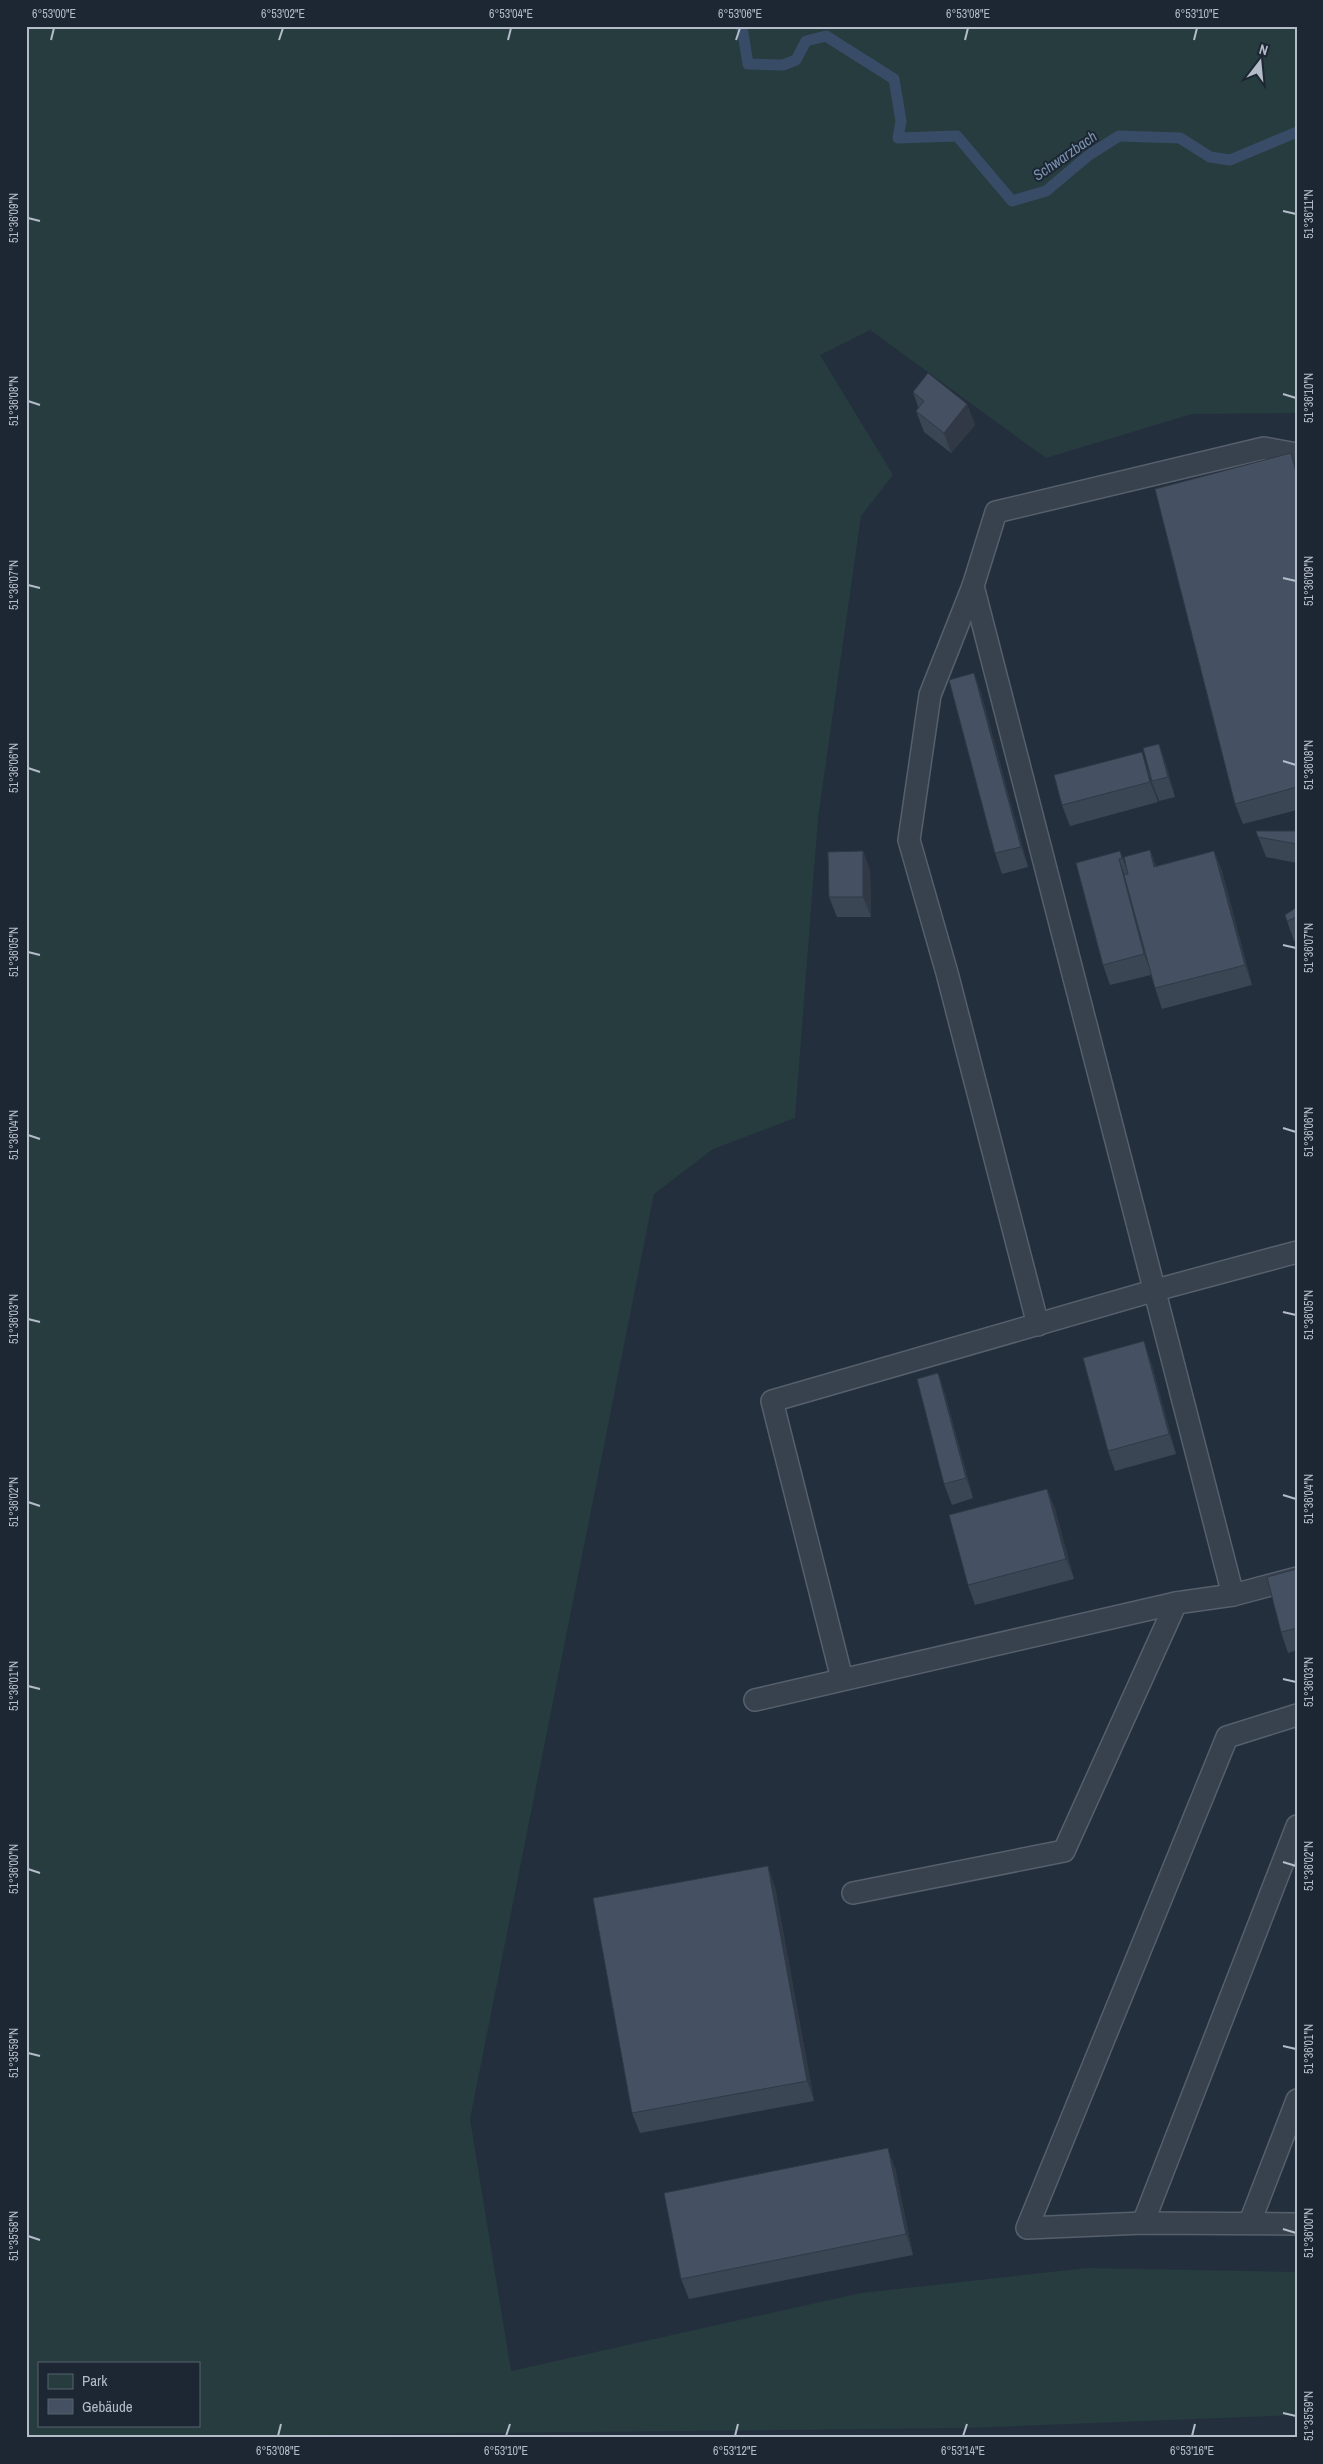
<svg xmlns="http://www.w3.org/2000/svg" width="1323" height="2464" font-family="'Archivo Narrow',sans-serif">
<rect width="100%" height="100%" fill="#242f3e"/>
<path fill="#263c3f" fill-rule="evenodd" d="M 26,26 L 1297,26 L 1297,413 L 1192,414 L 1046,458 L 870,330 L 820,355 L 893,475 L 861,516 L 818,818 L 795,1118 L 713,1149 L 654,1194 L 470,2119 L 511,2371 L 861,2293 L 1087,2268 L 1297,2272 L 1297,2415 L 966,2428 L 26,2438 ZM 39,2363 L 199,2363 L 199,2425 L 39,2425 Z"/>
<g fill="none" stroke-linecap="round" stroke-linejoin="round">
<path stroke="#394c67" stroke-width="11" d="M 740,26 L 742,27 L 748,64 L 783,65 L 796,60 L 806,41 L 826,36 L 894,79 L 901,121 L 898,138 L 957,136 L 1012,201 L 1046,191 L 1089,155 L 1119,136 L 1180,138 L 1210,157 L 1230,160 L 1297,132"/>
<g stroke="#565f6c" stroke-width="24">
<g id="lane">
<path d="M 973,586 L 930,695 L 909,840 L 947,973 L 1038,1325"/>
<path d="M 1233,1595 L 973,586 L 996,512 L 1264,448 L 1297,454"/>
<path d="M 842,1679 L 772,1401 L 1156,1290 L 1297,1252"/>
<path d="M 755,1700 L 1176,1603 L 1233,1595 L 1297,1578"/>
<path d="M 1297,1715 L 1227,1737 L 1027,2228 L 1143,2223 L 1297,2224"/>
<path d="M 853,1893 L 1064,1851 L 1176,1603"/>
<path d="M 1250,2222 L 1297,2100"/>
<path d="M 1143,2223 L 1297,1826"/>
</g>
</g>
<use href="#lane" stroke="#38414e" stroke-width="21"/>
</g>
<g fill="#3b4654">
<path d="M 913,392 L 967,404 L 975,425 L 951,453 L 924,432 L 916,411 L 919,409 Z"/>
<path d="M 1291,453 L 1297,469 L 1297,810 L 1243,824 L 1235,804 Z"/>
<path d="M 974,673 L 981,693 L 1028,867 L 1002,874 L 995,853 Z"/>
<path d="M 1166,764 L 1175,797 L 1159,801 L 1152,782 L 1158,802 L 1070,826 L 1062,805 L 1149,772 Z"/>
<path d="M 1256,831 L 1297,831 L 1297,863 L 1266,857 Z"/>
<path d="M 1150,850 L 1156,866 L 1214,851 L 1222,871 L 1252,985 L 1162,1009 L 1155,988 L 1151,975 L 1110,985 L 1103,965 L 1120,851 L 1127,870 Z"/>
<path d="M 863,851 L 870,871 L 871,917 L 837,917 L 829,897 Z"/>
<path d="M 1297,907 L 1297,940 L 1294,941 L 1287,921 Z"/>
<path d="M 1151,1362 L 1176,1454 L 1115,1471 L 1108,1451 Z"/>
<path d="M 938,1373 L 945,1394 L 973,1498 L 952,1505 L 944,1484 Z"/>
<path d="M 1047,1489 L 1055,1509 L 1074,1579 L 975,1605 L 968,1585 Z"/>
<path d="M 1297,1569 L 1297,1650 L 1288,1653 L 1281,1632 Z"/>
<path d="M 775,1887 L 814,2101 L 640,2133 L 632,2113 Z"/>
<path d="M 895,2168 L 913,2255 L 689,2299 L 681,2279 Z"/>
</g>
<g fill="#303945">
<path d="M 967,404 L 975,425 L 951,453 L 944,433 Z"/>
<path d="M 1291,453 L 1297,469 L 1297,476 Z"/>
<path d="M 974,673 L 981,693 L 1028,867 L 1021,847 Z"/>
<path d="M 1159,744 L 1166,764 L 1175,797 L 1168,777 Z"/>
<path d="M 1142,752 L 1149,772 L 1158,802 L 1150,782 Z"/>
<path d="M 1150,850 L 1157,870 L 1154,867 Z"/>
<path d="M 863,851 L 870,871 L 871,917 L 863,897 Z"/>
<path d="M 1214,851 L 1222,871 L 1252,985 L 1245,965 Z"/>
<path d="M 1119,859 L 1127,880 L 1152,975 L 1144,954 Z"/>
<path d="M 1144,1341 L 1151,1362 L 1176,1454 L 1169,1434 Z"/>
<path d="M 938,1373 L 945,1394 L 973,1498 L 966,1478 Z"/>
<path d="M 1047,1489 L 1055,1509 L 1074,1579 L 1066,1559 Z"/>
<path d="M 768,1866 L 775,1887 L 814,2101 L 807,2081 Z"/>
<path d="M 888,2148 L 895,2168 L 913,2255 L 906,2234 Z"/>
</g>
<g fill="#455162" stroke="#303945">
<path d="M 928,373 L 967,404 L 944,433 L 916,411 L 924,401 L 913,392 Z"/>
<path d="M 1291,453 L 1297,476 L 1297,787 L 1235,804 L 1155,489 Z"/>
<path d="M 974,673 L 1021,847 L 995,853 L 949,680 Z"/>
<path d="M 1159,744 L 1168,777 L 1152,781 L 1143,748 Z"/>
<path d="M 1142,752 L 1150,782 L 1062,805 L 1054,775 Z"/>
<path d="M 1256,831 L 1297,831 L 1297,844 L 1258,837 Z"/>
<path d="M 1150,850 L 1154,867 L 1214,851 L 1245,965 L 1155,988 L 1124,875 L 1128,874 L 1124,857 Z"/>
<path d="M 863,851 L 863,897 L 829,897 L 828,852 Z"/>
<path d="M 1120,851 L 1122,858 L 1119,859 L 1144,954 L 1103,965 L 1076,863 Z"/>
<path d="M 1297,907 L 1297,917 L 1287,921 L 1285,915 Z"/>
<path d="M 1144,1341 L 1169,1434 L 1108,1451 L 1083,1358 Z"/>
<path d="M 938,1373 L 966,1478 L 944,1484 L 917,1379 Z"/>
<path d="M 1047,1489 L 1066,1559 L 968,1585 L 949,1515 Z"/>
<path d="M 1297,1569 L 1297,1628 L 1281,1632 L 1267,1577 Z"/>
<path d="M 768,1866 L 807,2081 L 632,2113 L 593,1898 Z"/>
<path d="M 888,2148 L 906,2234 L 681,2279 L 664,2193 Z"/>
</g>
<path fill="none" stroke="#b4bcc9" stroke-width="2" d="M 51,40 L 54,28M 279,40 L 283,28M 508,40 L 511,28M 736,40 L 740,28M 965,40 L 968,28M 1194,40 L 1197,28M 1283,211 L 1296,214M 28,218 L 40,221M 1283,394 L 1296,398M 28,401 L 40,405M 1283,578 L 1296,581M 28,585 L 40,588M 1283,761 L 1296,765M 28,768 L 40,772M 1283,945 L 1296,948M 28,952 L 40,955M 1283,1128 L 1296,1132M 28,1135 L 40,1139M 1283,1312 L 1296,1315M 28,1319 L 40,1322M 1283,1495 L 1296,1499M 28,1502 L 40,1506M 1283,1679 L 1296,1682M 28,1686 L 40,1689M 1283,1862 L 1296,1866M 28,1869 L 40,1873M 1283,2046 L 1296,2049M 28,2053 L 40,2056M 1283,2229 L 1296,2233M 28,2236 L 40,2240M 1283,2413 L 1296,2416M 278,2436 L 281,2424M 506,2436 L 510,2424M 735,2436 L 738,2424M 963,2436 L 967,2424M 1192,2436 L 1195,2424"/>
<g text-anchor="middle" stroke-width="4" stroke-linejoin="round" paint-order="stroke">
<g font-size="15" font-style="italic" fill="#7c92b1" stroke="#1d2633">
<text transform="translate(1065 156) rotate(-35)" y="5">Schwarzbach</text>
</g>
</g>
<rect width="1323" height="2464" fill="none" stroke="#1d2633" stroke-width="55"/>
<rect x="38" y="2362" width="162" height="65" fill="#1d2633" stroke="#59626f"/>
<rect x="48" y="2374" width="25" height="15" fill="#263c3f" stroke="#59626f"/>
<text x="82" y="2386" font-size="15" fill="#b4bcc9">Park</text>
<rect x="48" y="2399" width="25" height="15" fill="#455162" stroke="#59626f"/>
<text x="82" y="2412" font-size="15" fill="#b4bcc9">Gebäude</text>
<g transform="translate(1260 62) rotate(16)" stroke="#1d2633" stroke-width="4" paint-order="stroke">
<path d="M0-4L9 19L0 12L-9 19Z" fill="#b4bcc9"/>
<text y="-8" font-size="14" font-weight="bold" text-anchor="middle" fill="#b4bcc9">N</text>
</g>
<rect x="28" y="28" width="1268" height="2408" fill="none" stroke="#b4bcc9" stroke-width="2"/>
<g font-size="12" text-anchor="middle" fill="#b4bcc9">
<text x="54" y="18">6°53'00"E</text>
<text x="283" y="18">6°53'02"E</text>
<text x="511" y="18">6°53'04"E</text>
<text x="740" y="18">6°53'06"E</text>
<text x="968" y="18">6°53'08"E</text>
<text x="1197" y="18">6°53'10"E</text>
<text transform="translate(1309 214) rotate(-90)" y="4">51°36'11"N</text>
<text transform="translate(14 218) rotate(-90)" y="4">51°36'09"N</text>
<text transform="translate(1309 398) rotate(-90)" y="4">51°36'10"N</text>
<text transform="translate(14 401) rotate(-90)" y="4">51°36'08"N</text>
<text transform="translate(1309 581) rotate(-90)" y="4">51°36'09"N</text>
<text transform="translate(14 585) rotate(-90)" y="4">51°36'07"N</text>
<text transform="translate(1309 765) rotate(-90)" y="4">51°36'08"N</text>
<text transform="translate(14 768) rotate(-90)" y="4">51°36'06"N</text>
<text transform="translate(1309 948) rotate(-90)" y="4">51°36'07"N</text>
<text transform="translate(14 952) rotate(-90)" y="4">51°36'05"N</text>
<text transform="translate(1309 1132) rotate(-90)" y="4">51°36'06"N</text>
<text transform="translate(14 1135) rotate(-90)" y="4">51°36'04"N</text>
<text transform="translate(1309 1315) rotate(-90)" y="4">51°36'05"N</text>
<text transform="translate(14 1319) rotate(-90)" y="4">51°36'03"N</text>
<text transform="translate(1309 1499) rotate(-90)" y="4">51°36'04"N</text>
<text transform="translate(14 1502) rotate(-90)" y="4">51°36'02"N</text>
<text transform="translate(1309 1682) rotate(-90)" y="4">51°36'03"N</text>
<text transform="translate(14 1686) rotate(-90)" y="4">51°36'01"N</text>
<text transform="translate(1309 1866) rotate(-90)" y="4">51°36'02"N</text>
<text transform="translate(14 1869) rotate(-90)" y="4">51°36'00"N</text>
<text transform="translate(1309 2049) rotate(-90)" y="4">51°36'01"N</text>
<text transform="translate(14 2053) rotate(-90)" y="4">51°35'59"N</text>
<text transform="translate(1309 2233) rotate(-90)" y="4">51°36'00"N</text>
<text transform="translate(14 2236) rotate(-90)" y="4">51°35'58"N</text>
<text transform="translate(1309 2416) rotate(-90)" y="4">51°35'59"N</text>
<text x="278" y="2455">6°53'08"E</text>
<text x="506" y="2455">6°53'10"E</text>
<text x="735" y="2455">6°53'12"E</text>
<text x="963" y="2455">6°53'14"E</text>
<text x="1192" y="2455">6°53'16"E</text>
</g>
</svg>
